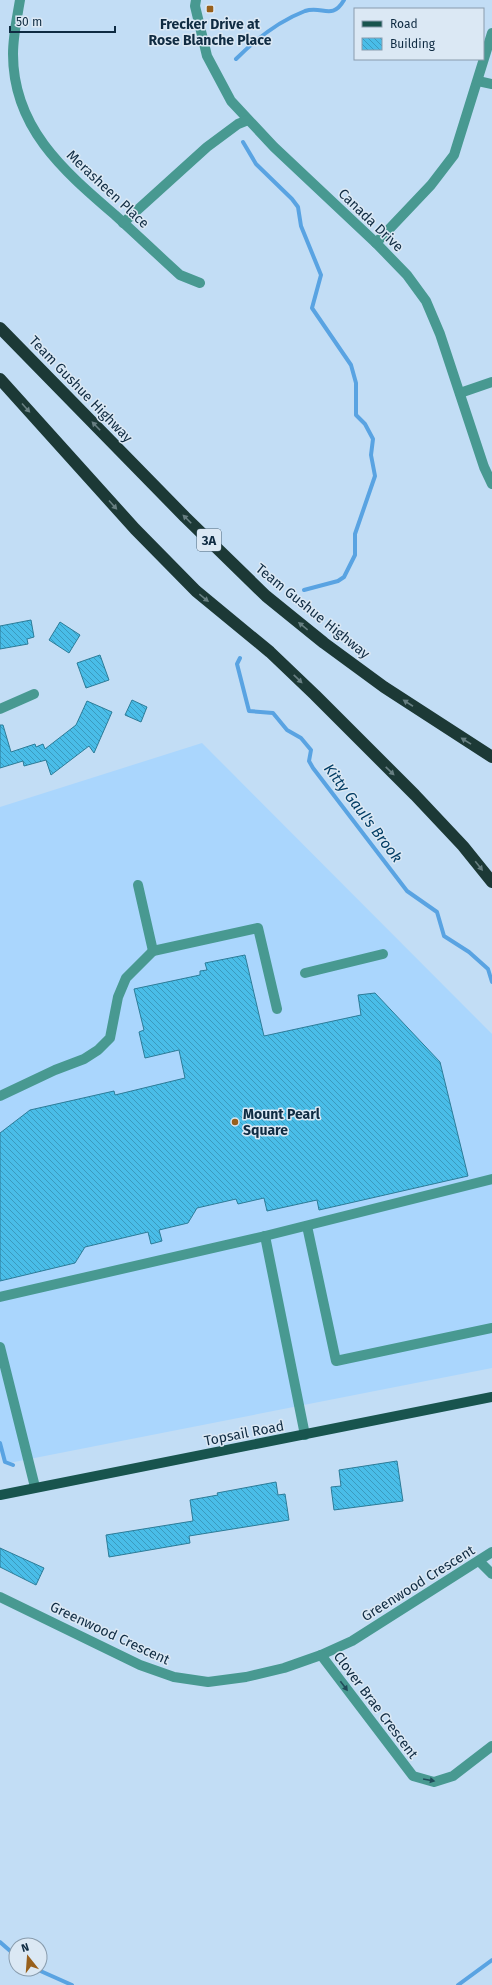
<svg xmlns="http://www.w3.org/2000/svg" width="492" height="1985" font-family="'Fira Sans',sans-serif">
<defs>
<pattern id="building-back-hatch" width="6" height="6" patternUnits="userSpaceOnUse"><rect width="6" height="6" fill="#49bde8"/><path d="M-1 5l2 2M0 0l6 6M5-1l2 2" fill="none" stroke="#3b9abe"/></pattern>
</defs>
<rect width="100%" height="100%" fill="#c2ddf5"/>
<path fill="#aad6fd" d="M 202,743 L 492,1034 L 492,1368 L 4,1464 L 0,1451 L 0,807 Z"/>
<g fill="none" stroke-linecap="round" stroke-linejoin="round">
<g stroke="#59a3e2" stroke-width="4">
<path d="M 236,59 C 256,39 279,21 305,11 C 322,5 332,21 344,0"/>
<path d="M 243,142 L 256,164 L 292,199 L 298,207 L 301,226 L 321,275 L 312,308 L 351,365 L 356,383 L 356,415 L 365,424 L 373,439 L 371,455 L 375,476 L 355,534 L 355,555 L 344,577 L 338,581 L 304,590"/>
<path d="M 240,658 L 237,664 L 249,711 L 273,713 L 287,730 L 301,738 L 311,750 L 309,761 L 313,768 L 407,891 L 437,912 L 444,936 L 469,952 L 488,969 L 492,982"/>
<path d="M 0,1443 L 5,1462 L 13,1465"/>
<path d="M 0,1942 L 16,1956"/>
<path d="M 36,1969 L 72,1985"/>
<path d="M 458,1985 L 492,1960"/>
</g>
</g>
<g fill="url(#building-back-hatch)" stroke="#2c7c98">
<path d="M 31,620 L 34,637 L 27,639 L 28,644 L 0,649 L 0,626 Z"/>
<path d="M 60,622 L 80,635 L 69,653 L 49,640 Z"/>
<path d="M 100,655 L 109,680 L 86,688 L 77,663 Z"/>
<path d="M 132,700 L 147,707 L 141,722 L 125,715 Z"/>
<path d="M 87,701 L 112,712 L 94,753 L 89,746 L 51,775 L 46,760 L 24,766 L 23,761 L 0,768 L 0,725 L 3,725 L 11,752 L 35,744 L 36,747 L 43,744 L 45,749 L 76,725 Z"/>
<path d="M 245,955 L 264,1036 L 361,1015 L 358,995 L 375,993 L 440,1062 L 468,1176 L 319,1210 L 317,1200 L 267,1211 L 264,1198 L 238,1204 L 236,1199 L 197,1208 L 188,1223 L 159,1230 L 162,1241 L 151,1244 L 148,1232 L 85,1247 L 75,1263 L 0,1281 L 0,1133 L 30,1110 L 114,1091 L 115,1095 L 185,1078 L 179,1050 L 145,1058 L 139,1032 L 144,1030 L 134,989 L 200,975 L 200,971 L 207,970 L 205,963 Z"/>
<path d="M 397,1461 L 403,1501 L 334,1510 L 331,1487 L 341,1486 L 339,1470 Z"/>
<path d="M 276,1482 L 278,1495 L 285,1494 L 289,1520 L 189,1536 L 190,1543 L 109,1557 L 106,1535 L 193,1521 L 190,1500 L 218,1495 L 217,1493 Z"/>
<path d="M 0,1548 L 44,1568 L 36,1585 L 0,1567 Z"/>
</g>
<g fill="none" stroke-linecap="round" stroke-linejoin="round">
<g stroke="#489991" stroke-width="10">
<path d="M 20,0 C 17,18 13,36 13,54 C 13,128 64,171 115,215 C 137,235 158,255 180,275 L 200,283"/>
<path d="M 196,0 L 195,6 L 207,56 L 231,101 L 274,147 L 376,243 L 407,275 L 426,301 L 440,334 L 484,467 L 492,484"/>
<path d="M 478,81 L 492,84"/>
<path d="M 123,223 L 207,147 L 238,124 L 248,120"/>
<path d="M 376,243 L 431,185 L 454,155 L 492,33"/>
<path d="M 460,393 L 492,382"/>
<path d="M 0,709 L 34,694"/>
<path d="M 138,885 L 153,951"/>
<path d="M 305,973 L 383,954"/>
<path d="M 0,1096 L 55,1070 L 84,1059 L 98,1050 L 110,1038 L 118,997 L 126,978 L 153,951 L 258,928 L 277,1009"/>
<path d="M 307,1226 L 336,1361 L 492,1328"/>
<path d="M 265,1236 L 305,1435"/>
<path d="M 0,1297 L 265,1236 L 492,1179"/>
<path d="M 0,1347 L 35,1487"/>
<path d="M 479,1561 L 492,1574"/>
<path d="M 0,1597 L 140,1665 L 174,1677 L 208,1682 L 246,1677 L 284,1668 L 321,1655 L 352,1641 L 492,1552"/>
<path d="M 321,1655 L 413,1776 L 434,1782 L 453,1776 L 492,1746"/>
</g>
<path stroke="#18544e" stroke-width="10" d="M 0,1495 L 492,1397"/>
<g stroke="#1c3936" stroke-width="12">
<path d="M 0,328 L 185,517 L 266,596 L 324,643 L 384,687 L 492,757"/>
<path d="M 0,379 L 135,529 L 196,591 L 270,652 L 315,695 L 415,795 L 463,846 L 492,882"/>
</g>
</g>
<defs><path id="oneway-solid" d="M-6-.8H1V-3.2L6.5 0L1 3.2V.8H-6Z"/></defs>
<g fill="#687f82">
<use href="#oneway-solid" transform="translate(26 408) rotate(48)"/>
<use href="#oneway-solid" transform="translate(96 426) rotate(-134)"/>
<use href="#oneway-solid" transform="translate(113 505) rotate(48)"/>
<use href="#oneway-solid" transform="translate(187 519) rotate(-135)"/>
<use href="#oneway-solid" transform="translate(204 598) rotate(39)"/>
<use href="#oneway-solid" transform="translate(303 626) rotate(-141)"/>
<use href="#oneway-solid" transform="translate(298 679) rotate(44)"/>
<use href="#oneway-solid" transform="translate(408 703) rotate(-147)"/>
<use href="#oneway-solid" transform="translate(466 741) rotate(-148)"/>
<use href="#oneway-solid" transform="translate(390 771) rotate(44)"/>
<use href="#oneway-solid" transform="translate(479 866) rotate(51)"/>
</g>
<g fill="#204c5a">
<use href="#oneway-solid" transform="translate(344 1686) rotate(53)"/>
<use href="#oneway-solid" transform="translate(429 1780) rotate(10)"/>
</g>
<g fill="#98601c" stroke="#dbe8f4" stroke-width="1.5">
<rect x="206" y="5" width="8" height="8" rx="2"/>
<circle cx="235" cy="1122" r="4"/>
</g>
<g text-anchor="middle" stroke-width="3" stroke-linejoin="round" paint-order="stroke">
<rect fill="#dbe8f4" stroke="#4c6477" stroke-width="1" x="197" y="529" width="24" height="22" rx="3"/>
<g font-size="13" font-weight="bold" fill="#0f2b42">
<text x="209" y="545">3A</text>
</g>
<g font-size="14" font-weight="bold" fill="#0f2b42" stroke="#dbe8f4">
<text x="210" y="29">Frecker Drive at<tspan x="210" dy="16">Rose Blanche Place</tspan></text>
<text x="243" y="1119" text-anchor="start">Mount Pearl<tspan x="243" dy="16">Square</tspan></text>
</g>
<g font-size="14" fill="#0f2b42" stroke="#dbe8f4">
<text transform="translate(108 189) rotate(43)" y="5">Merasheen Place</text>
<text transform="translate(371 220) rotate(44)" y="5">Canada Drive</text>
<text transform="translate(81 389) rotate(46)" y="5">Team Gushue Highway</text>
<text transform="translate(313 611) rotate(39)" y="5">Team Gushue Highway</text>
<text transform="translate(244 1433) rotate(-11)" y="5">Topsail Road</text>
<text transform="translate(418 1583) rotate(-32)" y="5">Greenwood Crescent</text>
<text transform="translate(110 1633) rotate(25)" y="5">Greenwood Crescent</text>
<text transform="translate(376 1705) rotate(53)" y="5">Clover Brae Crescent</text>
</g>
<g font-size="15" font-style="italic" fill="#003c64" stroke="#dbe8f4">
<text transform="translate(363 813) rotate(53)" y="5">Kitty Gaul's Brook</text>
</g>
</g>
<rect x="354" y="8" width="130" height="52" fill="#dbe8f4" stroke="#899cad"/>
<rect x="362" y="21" width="20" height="6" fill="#18544e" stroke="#899cad"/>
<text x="390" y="28" font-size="12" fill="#0f2b42">Road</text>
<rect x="362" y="38" width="20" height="12" fill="url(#building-back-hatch)" stroke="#899cad"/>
<text x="390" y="48" font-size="12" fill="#0f2b42">Building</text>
<g transform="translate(28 1957) rotate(343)"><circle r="19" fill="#dbe8f4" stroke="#899cad"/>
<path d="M0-3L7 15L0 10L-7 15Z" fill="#98601c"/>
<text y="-6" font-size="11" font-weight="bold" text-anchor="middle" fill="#0f2b42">N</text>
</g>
<path d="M10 26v6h105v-6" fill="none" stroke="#0f2b42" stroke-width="2"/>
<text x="16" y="26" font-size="12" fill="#0f2b42" stroke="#dbe8f4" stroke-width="3" paint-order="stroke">50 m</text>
</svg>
